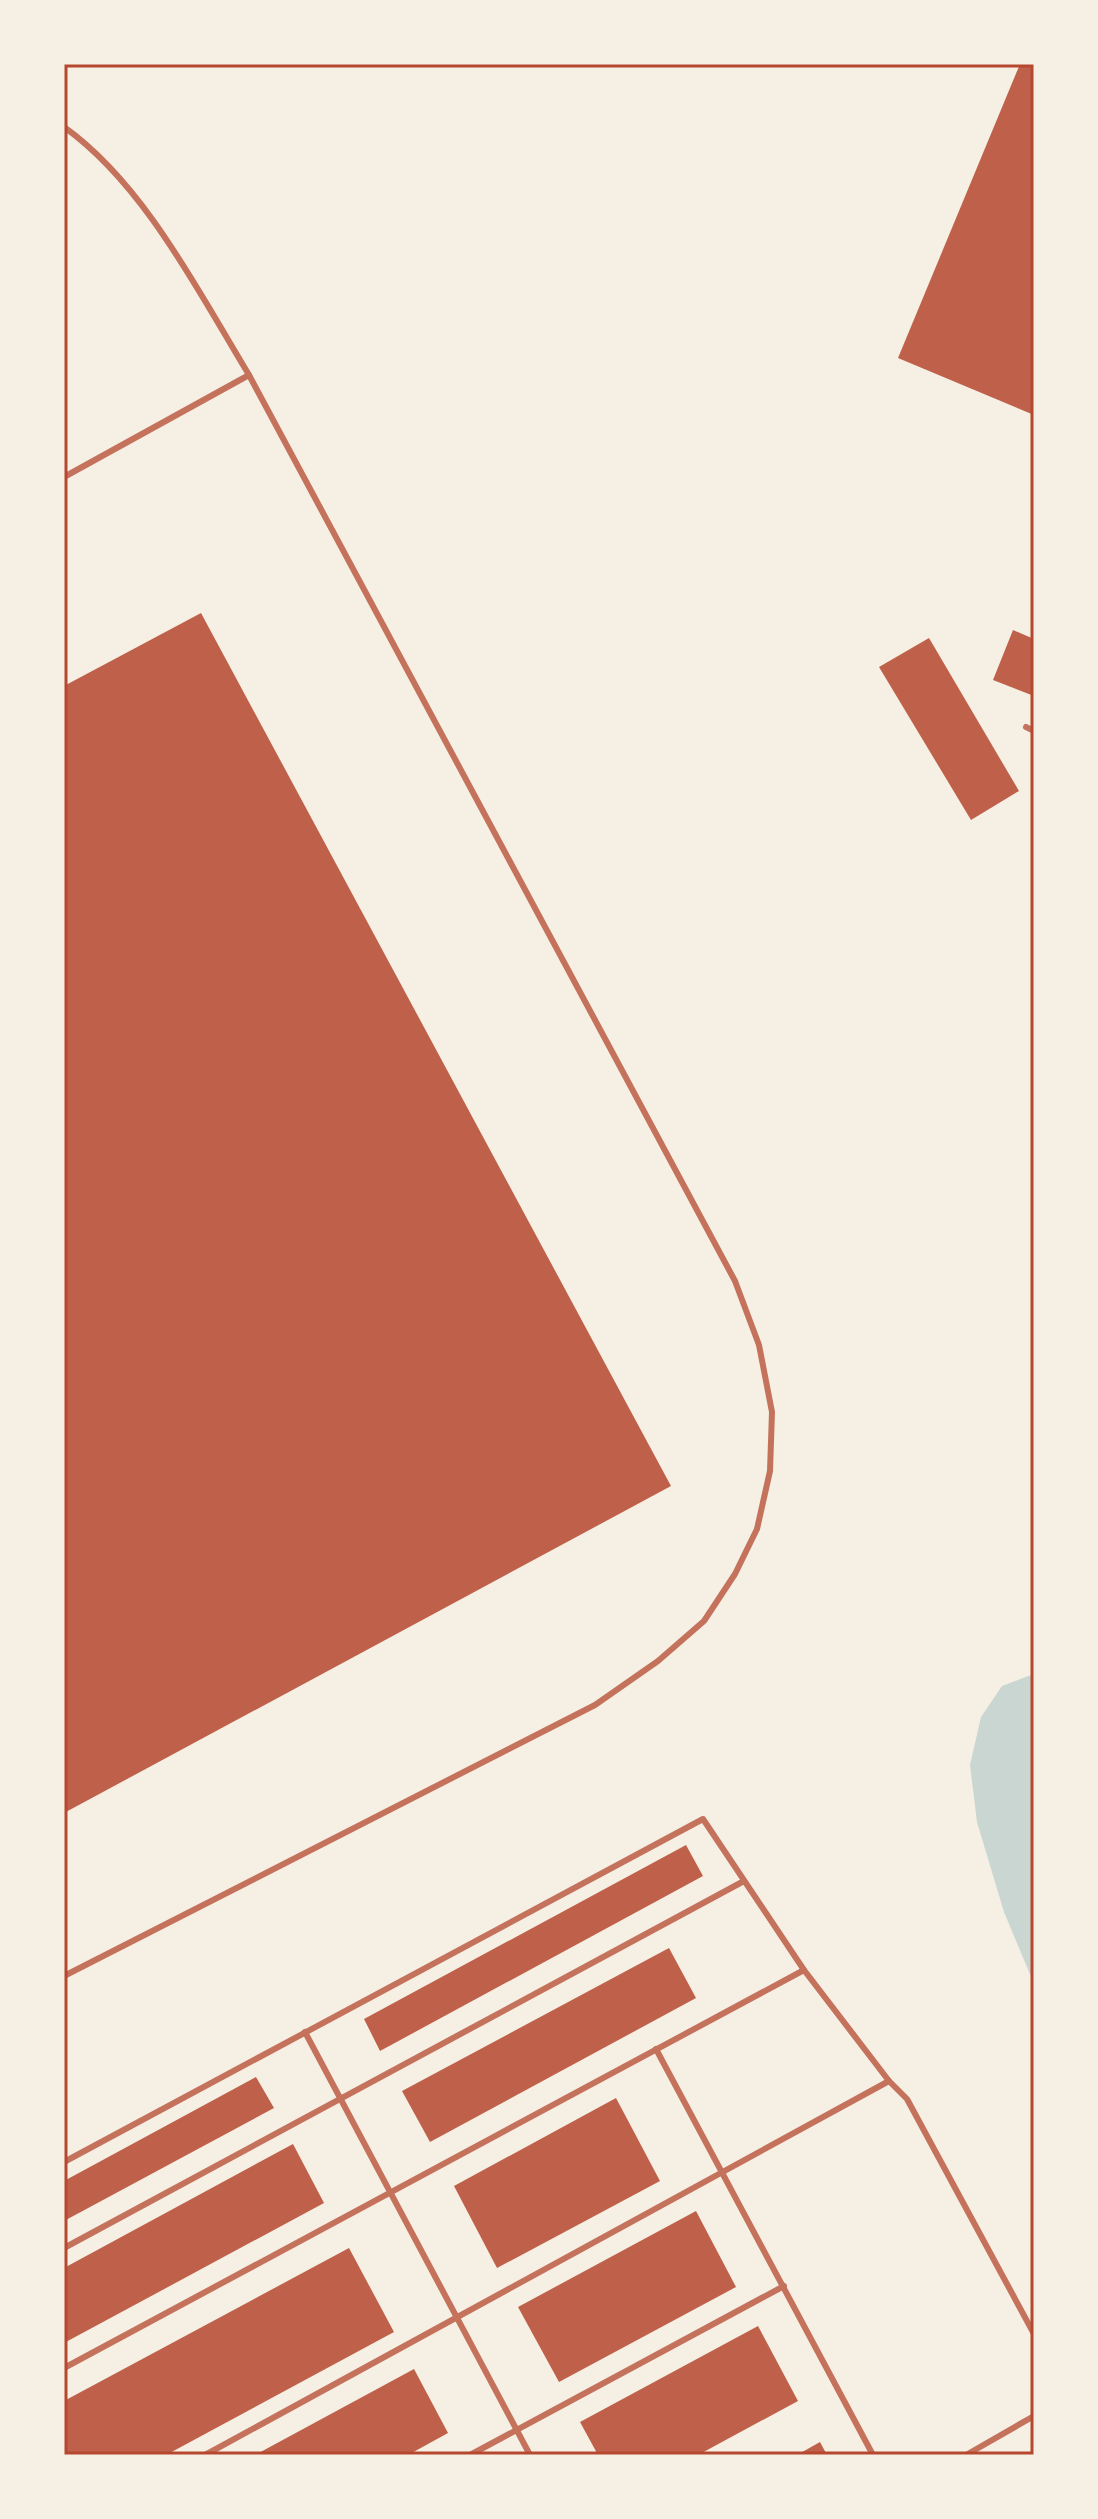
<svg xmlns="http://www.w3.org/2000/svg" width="1098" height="2519" font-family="'Work Sans',sans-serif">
<rect width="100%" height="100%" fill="#f6efe4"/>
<path fill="#c9d6d2" d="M 1031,1675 L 1034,1676 L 1034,1984 L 1004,1912 L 977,1822 L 970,1765 L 981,1717 L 1002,1686 Z"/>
<g fill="#bf614a">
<path d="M 1020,64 L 1034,64 L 1034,415 L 898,358 Z"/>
<path d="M 201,613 L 671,1486 L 64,1813 L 64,686 Z"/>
<path d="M 1013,630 L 1034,639 L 1034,696 L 993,680 Z"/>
<path d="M 929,638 L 1019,791 L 971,820 L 879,667 Z"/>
<path d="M 686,1845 L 703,1876 L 380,2051 L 364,2019 Z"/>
<path d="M 669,1948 L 696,1998 L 430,2142 L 402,2091 Z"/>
<path d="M 256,2077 L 274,2108 L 64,2221 L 64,2181 Z"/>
<path d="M 616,2098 L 660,2181 L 497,2268 L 454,2186 Z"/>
<path d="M 293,2144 L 324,2203 L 64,2343 L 64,2268 Z"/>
<path d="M 696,2211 L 736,2287 L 559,2382 L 518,2307 Z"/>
<path d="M 349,2248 L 394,2332 L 166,2455 L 64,2455 L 64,2401 Z"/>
<path d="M 758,2326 L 798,2401 L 698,2455 L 598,2455 L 580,2422 Z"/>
<path d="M 414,2369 L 448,2433 L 408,2455 L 255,2455 Z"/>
<path d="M 820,2442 L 827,2455 L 797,2455 Z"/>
</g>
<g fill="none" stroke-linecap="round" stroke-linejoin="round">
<g stroke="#c5725c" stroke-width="6">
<path d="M 64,127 C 144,184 198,291 249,375 L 735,1281 L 759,1345 L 772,1412 L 770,1471 L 757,1529 L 735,1574 L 704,1621 L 658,1661 L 595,1705 L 64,1976"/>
<path d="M 64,477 L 249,375"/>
<path d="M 1026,727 L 1034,731"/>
<path d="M 305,2032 L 530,2455"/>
<path d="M 656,2049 L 873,2455"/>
<path d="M 64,2162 L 703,1819 L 804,1970 L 889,2081 L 907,2099 L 1034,2334"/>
<path d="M 64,2248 L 744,1881"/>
<path d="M 64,2368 L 804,1970"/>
<path d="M 205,2455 L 889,2081"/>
<path d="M 470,2455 L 784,2286"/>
<path d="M 966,2455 L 1034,2416"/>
</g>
</g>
<rect width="1098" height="2519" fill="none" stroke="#f6efe4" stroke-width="132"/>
<rect x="66" y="66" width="966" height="2387" fill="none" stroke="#b5482f" stroke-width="3"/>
</svg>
